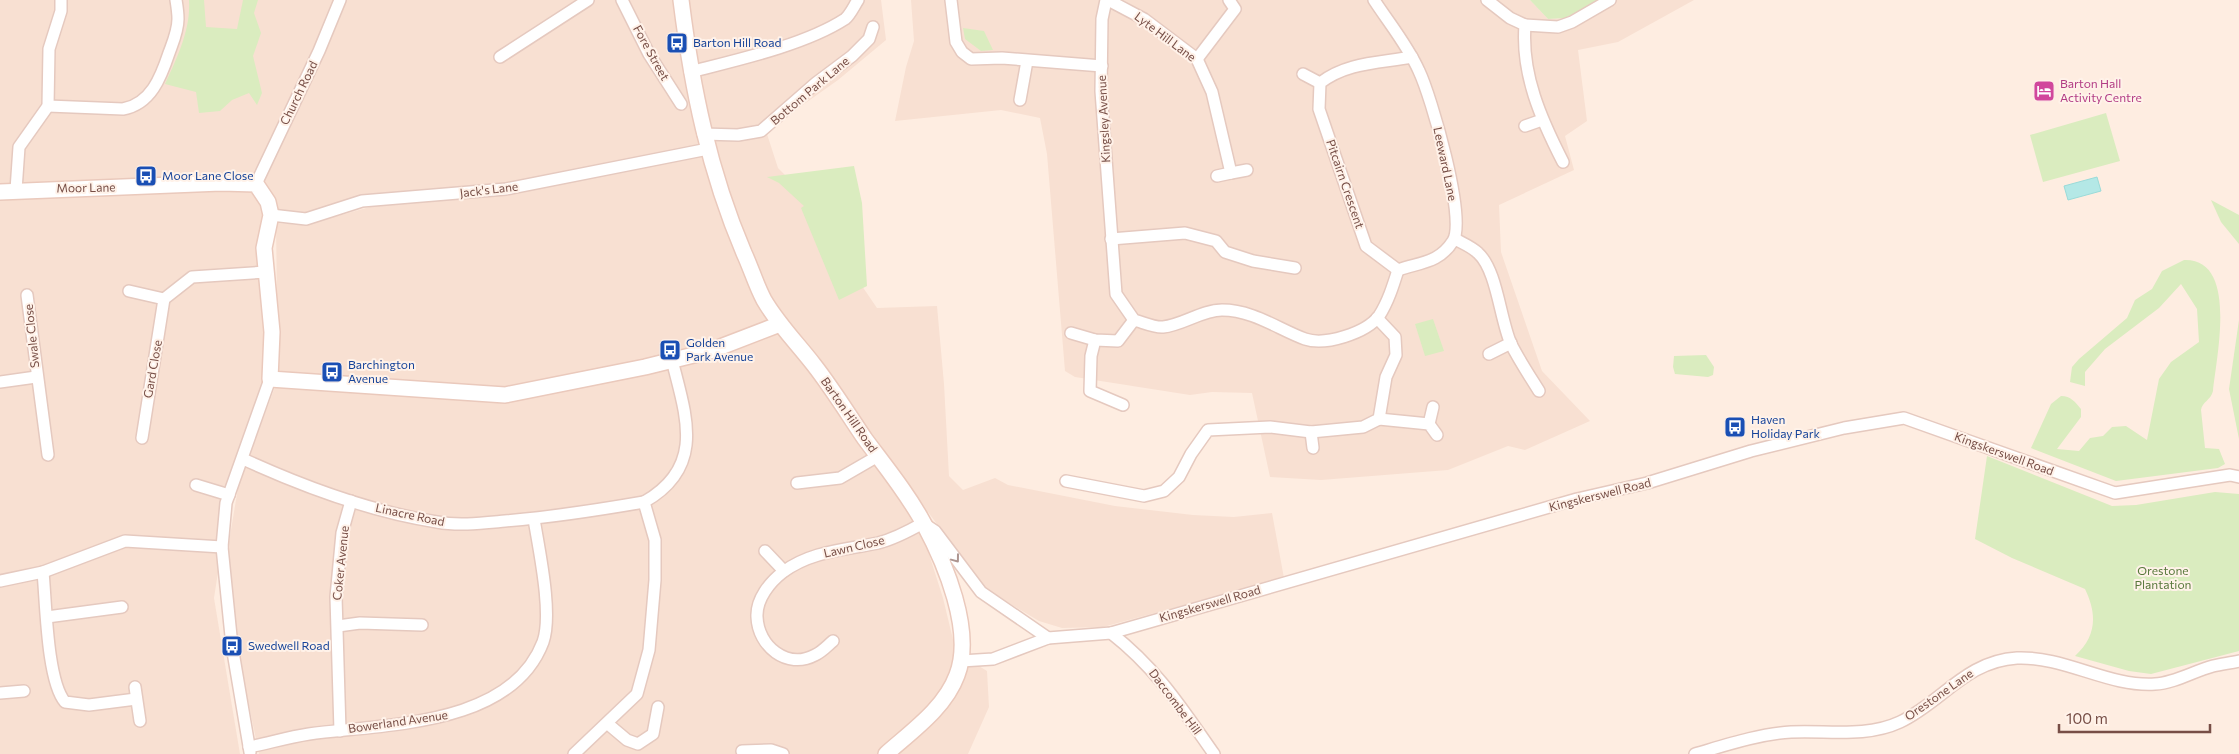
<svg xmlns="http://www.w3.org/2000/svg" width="2239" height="754" font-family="Commissioner,sans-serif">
<rect width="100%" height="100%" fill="#feede1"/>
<g fill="#f8e0d2">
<path d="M 0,0 L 881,0 L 886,40 L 838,80 L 766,131 L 778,168 L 789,179 L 877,308 L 937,306 L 944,384 L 949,476 L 963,490 L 995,478 L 1008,485 L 1115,506 L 1193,515 L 1234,517 L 1272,513 L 1284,578 L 1103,627 L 1062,628 L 1039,621 L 985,589 L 928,512 L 923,523 L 780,324 L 708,150 L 601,172 L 362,201 L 306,219 L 271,215 L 270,379 L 226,503 L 222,547 L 214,598 L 240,754 L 0,754 Z"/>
<path d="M 911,0 L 1530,0 L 1548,19 L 1565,18 L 1597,2 L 1596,0 L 1694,0 L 1618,42 L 1578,50 L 1587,121 L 1565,136 L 1574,170 L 1499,205 L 1501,252 L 1542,371 L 1590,421 L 1525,450 L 1508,446 L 1448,470 L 1321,480 L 1270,477 L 1252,393 L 1212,392 L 1190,395 L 1075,377 L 1065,371 L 1047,154 L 1040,118 L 1001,110 L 895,121 L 906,67 L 914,41 Z"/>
<path d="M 704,153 L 755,295 L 921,529 L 943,598 L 956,652 L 987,671 L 989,707 L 968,754 L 259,754 L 237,647 L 228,548 L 239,482 L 278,379 L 276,223 L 305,225 L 377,205 Z"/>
</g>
<g fill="#daecbf">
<path d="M 189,0 L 204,0 L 206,27 L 237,29 L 243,0 L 258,0 L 254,13 L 261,33 L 253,56 L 262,93 L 257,105 L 249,93 L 232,100 L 220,111 L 199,113 L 196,92 L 165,84 C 177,58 191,29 189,0 Z"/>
<path d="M 1530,0 L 1596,0 L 1597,2 L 1565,18 L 1548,19 Z"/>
<path d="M 963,28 L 984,31 L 993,50 L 981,51 L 965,39 Z"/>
<path d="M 2106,113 L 2120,161 L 2043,182 L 2030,135 Z"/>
<path d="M 854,166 L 862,203 L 867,286 L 839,300 L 801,208 L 804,206 L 779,183 L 767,177 Z"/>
<path d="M 2211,200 L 2239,215 L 2239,244 L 2221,222 Z"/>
<path d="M 2184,260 C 2239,258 2216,358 2213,391 C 2211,400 2202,402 2201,410 L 2205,448 L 2219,449 L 2225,464 L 2218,468 L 2116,481 L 2031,448 L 2051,404 L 2061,396 C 2071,396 2075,402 2081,409 L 2081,417 L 2057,449 L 2079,451 L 2090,438 L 2103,436 L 2112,427 L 2126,426 L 2147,440 L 2159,379 L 2171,362 L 2199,342 L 2197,309 L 2181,284 L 2159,308 L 2105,349 L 2085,372 L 2085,386 L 2070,382 L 2072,367 L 2079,359 L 2127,318 L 2135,300 L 2152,289 L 2162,271 Z"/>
<path d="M 1433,319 L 1444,351 L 1425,356 L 1415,324 Z"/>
<path d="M 2239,320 L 2239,439 L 2229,389 Z"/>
<path d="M 1706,355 L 1714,367 L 1713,375 L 1708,377 L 1675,374 L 1673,367 L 1674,356 Z"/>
<path d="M 1987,456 L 2112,506 L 2136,505 L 2215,492 L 2239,494 L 2239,651 L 2151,674 L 2129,671 L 2075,656 C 2097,636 2097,614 2085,589 L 2012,558 L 1975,539 Z"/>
</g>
<path fill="#b4e8e6" stroke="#9adbd9" d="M 2097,177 L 2101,191 L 2068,200 L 2064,186 Z"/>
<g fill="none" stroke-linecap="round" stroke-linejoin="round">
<g stroke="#e5c9bf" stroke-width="14">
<g id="street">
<path d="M 622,0 L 649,54 L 681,104"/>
<path d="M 951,0 L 956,42 L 962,52 L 971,59 L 1002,58 L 1102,66"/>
<path d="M 1106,0 L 1102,19 L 1101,91 L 1116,294 L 1134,320 C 1142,322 1155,328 1163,327 C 1183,325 1202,310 1222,310 C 1253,310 1278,329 1305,339 C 1325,346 1366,333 1379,316 C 1388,302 1393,286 1398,270"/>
<path d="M 1108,0 L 1144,19 L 1197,59 L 1212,92 L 1231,173 L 1217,176"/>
<path d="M 1374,0 C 1389,23 1408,46 1419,71 C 1431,96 1467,219 1453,241 C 1439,263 1421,262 1398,270"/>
<path d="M 1487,0 L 1510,18 L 1525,25 C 1521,74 1541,119 1563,162"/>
<path d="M 1525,25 L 1558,27 L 1572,22 L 1610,0"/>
<path d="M 500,57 L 588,0"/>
<path d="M 1197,59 L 1235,9 L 1229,0"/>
<path d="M 690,72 C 737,60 805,45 845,19 C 850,15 854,6 858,0"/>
<path d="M 1303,74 L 1320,83"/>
<path d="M 1020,100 L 1027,61"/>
<path d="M 48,106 L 123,109 C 151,104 161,77 169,53 C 173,42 178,31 178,19 C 178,13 177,6 176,0"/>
<path d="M 1525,126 L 1542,120"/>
<path d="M 703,134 L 738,135 L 761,131 L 816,83 L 852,56 L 869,39 L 873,27"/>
<path d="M 1231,173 L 1247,170"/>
<path d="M 256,184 L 319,51 L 340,0"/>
<path d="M 16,190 L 19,147 L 48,106 L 49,49 L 61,11 L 61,0"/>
<path d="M 271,215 L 306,219 L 362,201 L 506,189 L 708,149"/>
<path d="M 1111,239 L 1185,233 L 1216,241 L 1225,252 L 1253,261 L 1295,268"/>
<path d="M 1455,239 C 1462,243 1472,247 1478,253 C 1497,270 1500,319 1511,344 C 1519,360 1529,375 1539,391"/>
<path d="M 1398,270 L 1366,246 L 1319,109 L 1320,83 C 1347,62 1380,63 1412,57"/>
<path d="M 129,291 L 164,299"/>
<path d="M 27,295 L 48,455"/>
<path d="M 1071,333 L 1095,340 L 1118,341 L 1134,320"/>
<path d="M 1095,340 L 1091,356 L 1090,391 L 1123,405"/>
<path d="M 1489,354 L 1511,343"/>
<path d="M 0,382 L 36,377"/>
<path d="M 1379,419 L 1429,424 L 1437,435"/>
<path d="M 1429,424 L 1433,407"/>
<path d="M 1311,432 L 1313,448"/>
<path d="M 142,438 L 164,299 L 192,277 L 266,272"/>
<path d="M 243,459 C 302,486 372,512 437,522 C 459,526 483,523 505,521 C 552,517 598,510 644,502"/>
<path d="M 1066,481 L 1144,496 L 1164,491 L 1179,477 L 1191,454 L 1208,430 L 1270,427 L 1311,432 L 1363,427 L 1379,419 L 1386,377 L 1396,355 L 1395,337 L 1377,318"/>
<path d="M 797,483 L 840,478 L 878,456"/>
<path d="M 196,485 L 229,495"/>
<path d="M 765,551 L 784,571"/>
<path d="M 43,572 C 46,603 47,681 65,702 L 89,705 L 136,699"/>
<path d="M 0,581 L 43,572 L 125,541 L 222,547"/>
<path d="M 47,617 L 122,607"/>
<path d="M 338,626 L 360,623 L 422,625"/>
<path d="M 1111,633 C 1157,669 1181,707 1214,754"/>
<path d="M 833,641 C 828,645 822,652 815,655 C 787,670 758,646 757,617 C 756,599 770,582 783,572 C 811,551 845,550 878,543 C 894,539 909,531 923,523 L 935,531 L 981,592 L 1048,638"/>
<path d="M 961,661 L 993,659 L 1048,638 L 1111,633 L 1577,499 L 1647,483 L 1751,451 L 1844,428 L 1904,418 L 2115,493 L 2230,475 L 2239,477"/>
<path d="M 135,687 L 140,721"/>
<path d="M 0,693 L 24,691"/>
<path d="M 608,724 L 627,740 L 638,744 L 653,734 L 658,707"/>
<path d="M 340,731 L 336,597 L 342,533 L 351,501"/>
<path d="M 249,747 C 269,743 289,737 309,734 C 383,724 511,727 543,642 C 553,614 539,550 534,519"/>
<path d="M 742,751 L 771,750 L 783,754"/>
<path d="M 250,752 L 232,646 L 222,547 L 226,503 L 270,379"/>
<path d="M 574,754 L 637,694 L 649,650 L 655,580 L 655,540 L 644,502 C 706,467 686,416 672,360"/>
<path d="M 1695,754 C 1726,745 1759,734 1791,732 C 1826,730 1866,738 1900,722 C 1942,702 1966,661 2017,658 C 2065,656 2108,687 2155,684 C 2175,683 2194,671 2213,666 C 2221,664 2230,663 2239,661"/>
</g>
</g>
<g stroke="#eac9bc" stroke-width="18">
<g id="secondary">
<path d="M 681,0 C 692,88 709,171 744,253 C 751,268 756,285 764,300 C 778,324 797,343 814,365 C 832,388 848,414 865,439 C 885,466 908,494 924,524 C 945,563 974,631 957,675 C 945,708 912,731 886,754"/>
<path d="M 0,192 L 221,183 L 256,184 L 268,202 L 271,215 L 264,248 L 272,332 L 270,379 L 505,395 L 645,367 L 710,351 L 780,324"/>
</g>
</g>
<use href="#street" stroke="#fff" stroke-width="11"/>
<use href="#secondary" stroke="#fff" stroke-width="15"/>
</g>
<defs><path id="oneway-chevron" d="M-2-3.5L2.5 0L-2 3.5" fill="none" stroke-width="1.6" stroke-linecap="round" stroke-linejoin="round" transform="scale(1.25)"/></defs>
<use stroke="#ad9590" href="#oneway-chevron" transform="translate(956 559) rotate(53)"/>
<defs>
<g id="bus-square" transform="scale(1.125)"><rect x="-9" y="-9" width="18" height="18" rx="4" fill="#1a4fb4" stroke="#fff2e9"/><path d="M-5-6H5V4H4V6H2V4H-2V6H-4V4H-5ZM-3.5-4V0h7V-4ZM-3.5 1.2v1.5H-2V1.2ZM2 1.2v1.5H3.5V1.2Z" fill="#fff"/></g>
<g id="hotel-square" transform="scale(1.125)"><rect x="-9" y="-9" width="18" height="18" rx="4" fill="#d1479c" stroke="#fff2e9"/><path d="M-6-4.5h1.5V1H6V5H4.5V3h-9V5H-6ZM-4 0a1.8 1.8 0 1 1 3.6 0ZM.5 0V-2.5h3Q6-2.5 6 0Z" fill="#fff"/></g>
</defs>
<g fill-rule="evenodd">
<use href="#bus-square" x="677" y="43"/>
<use href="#hotel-square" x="2044" y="91"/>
<use href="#bus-square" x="146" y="176"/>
<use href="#bus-square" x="670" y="350"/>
<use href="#bus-square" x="332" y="372"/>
<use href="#bus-square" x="1735" y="427"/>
<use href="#bus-square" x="232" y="646"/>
</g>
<g text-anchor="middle" stroke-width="4" stroke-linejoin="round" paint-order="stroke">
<g font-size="12" fill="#774e46" stroke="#fff2e9">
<text transform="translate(1165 37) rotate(37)" y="4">Lyte Hill Lane</text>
<text transform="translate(651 53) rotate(61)" y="4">Fore Street</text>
<text transform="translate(810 91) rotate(-40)" y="4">Bottom Park Lane</text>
<text transform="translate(299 93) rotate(-64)" y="4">Church Road</text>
<text transform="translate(1104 119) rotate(-93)" y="4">Kingsley Avenue</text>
<text transform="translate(1445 164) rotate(78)" y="4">Leeward Lane</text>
<text transform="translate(1345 184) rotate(71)" y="4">Pitcairn Crescent</text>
<text transform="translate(86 188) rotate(-1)" y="4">Moor Lane</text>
<text transform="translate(489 190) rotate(-7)" y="4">Jack's Lane</text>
<text transform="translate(32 336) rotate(-96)" y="4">Swale Close</text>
<text transform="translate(153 369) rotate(-80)" y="4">Gard Close</text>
<text transform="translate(849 415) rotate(55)" y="4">Barton Hill Road</text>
<text transform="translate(2004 454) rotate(20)" y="4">Kingskerswell Road</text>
<text transform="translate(1600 495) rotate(-14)" y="4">Kingskerswell Road</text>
<text transform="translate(410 515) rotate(12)" y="4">Linacre Road</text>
<text transform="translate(854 547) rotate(-13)" y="4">Lawn Close</text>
<text transform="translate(341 563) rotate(-84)" y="4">Coker Avenue</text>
<text transform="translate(1210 604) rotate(-16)" y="4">Kingskerswell Road</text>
<text transform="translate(1939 695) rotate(-35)" y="4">Orestone Lane</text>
<text transform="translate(1175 702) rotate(53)" y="4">Daccombe Hill</text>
<text transform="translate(398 722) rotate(-8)" y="4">Bowerland Avenue</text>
</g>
<g font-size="12" fill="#164399" stroke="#fff2e9" text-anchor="start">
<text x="693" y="47">Barton Hill Road</text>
<text x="162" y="180">Moor Lane Close</text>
<text x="686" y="347">Golden<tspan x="686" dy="14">Park Avenue</tspan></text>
<text x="348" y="369">Barchington<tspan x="348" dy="14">Avenue</tspan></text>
<text x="1751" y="424">Haven<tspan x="1751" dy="14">Holiday Park</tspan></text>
<text x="248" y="650">Swedwell Road</text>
</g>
<g font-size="12" fill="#b23c85" stroke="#fff2e9" text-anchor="start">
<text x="2060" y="88">Barton Hall<tspan x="2060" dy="14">Activity Centre</tspan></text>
</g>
<g font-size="12" fill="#58783b" stroke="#fff2e9">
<text x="2163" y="575">Orestone<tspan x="2163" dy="14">Plantation</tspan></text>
</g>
</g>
<path d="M2059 724v8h151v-8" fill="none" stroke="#774e46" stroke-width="2.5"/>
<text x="2066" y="724" font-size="15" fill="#774e46" stroke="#fff2e9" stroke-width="4" paint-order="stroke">100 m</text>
</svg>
